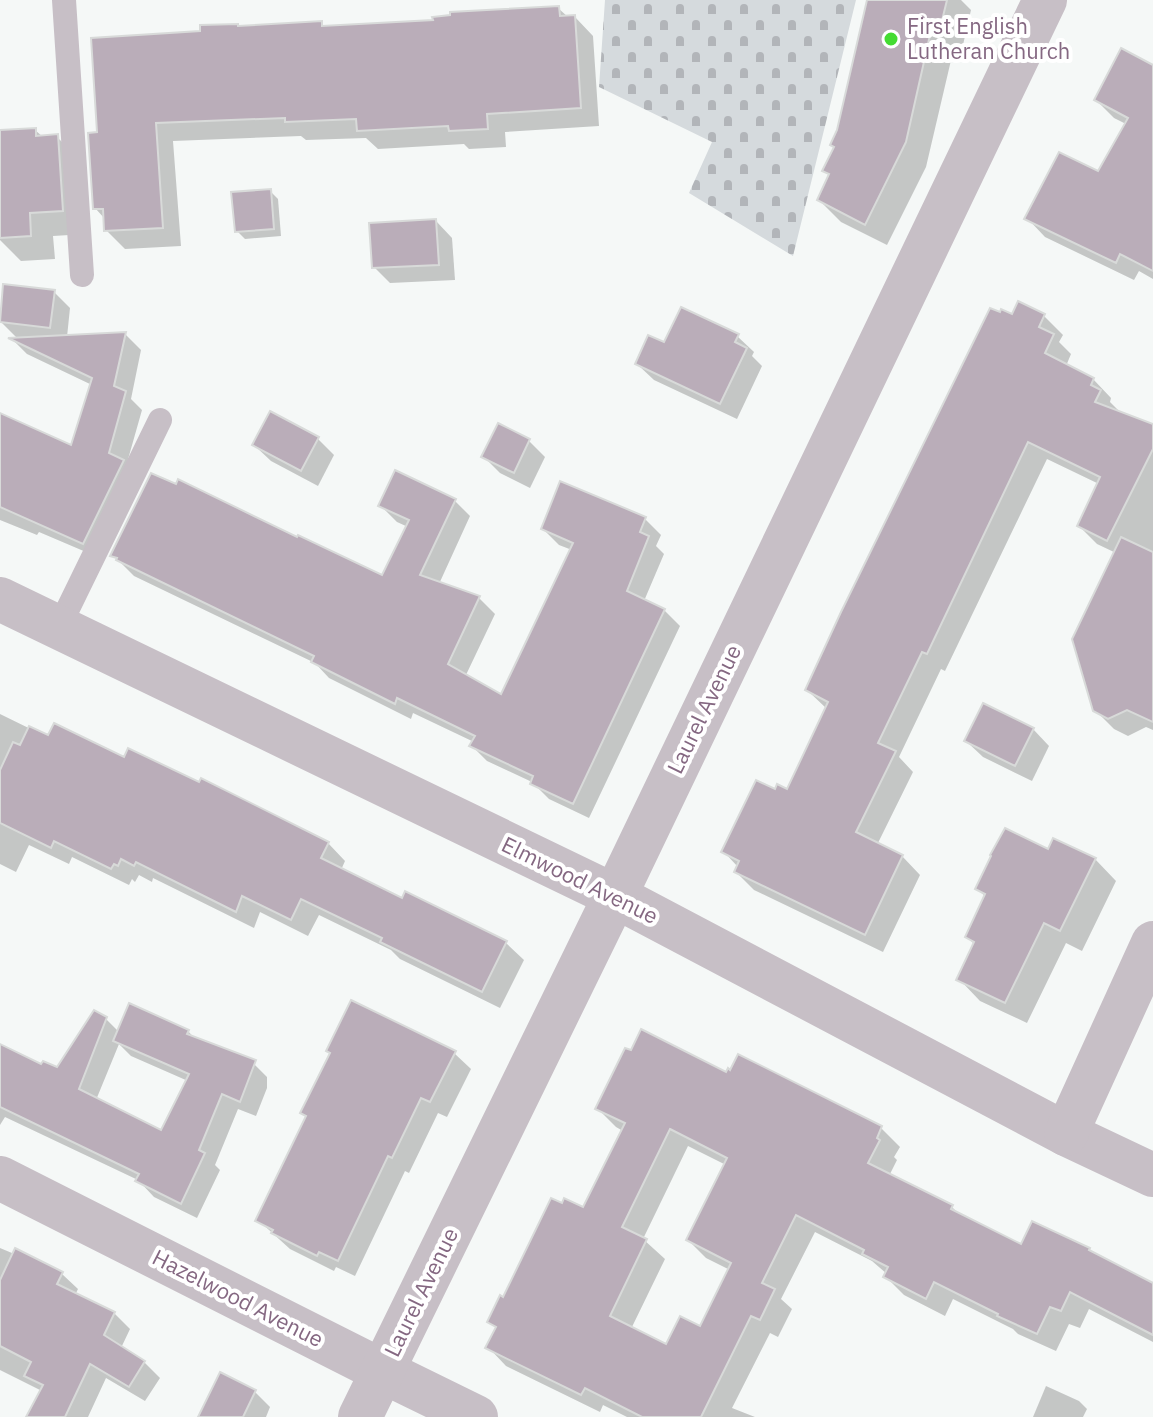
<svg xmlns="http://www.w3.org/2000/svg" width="1153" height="1417" font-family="'IBM Plex Sans',sans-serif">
<defs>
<pattern id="cemetery-stones" width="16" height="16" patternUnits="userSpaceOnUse" patternTransform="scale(2)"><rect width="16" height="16" fill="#d5dadd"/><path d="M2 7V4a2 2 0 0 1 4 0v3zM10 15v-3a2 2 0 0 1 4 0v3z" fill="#b2b5b9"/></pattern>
</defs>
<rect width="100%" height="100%" fill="#f5f8f7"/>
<path fill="url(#cemetery-stones)" d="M 605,0 L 856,0 L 793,256 L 689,193 L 712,142 L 599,87 Z"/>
<g fill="#0003" fill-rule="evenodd">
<path d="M 869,0 L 961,0 L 971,10 L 960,58 L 952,56 L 926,167 L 887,245 L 841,222 L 819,200 L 830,176 L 824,170 L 835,147 Z"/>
<path d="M 558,8 L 568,17 L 575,17 L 593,36 L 599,126 L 505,132 L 506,147 L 469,149 L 464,144 L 378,149 L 366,138 L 306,140 L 301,136 L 173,141 L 181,246 L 125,249 L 106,230 L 105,219 L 95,208 L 99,134 L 240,28 L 321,23 L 326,28 L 435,21 Z"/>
<path d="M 1153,67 L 1153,279 L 1139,271 L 1134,280 L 1045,237 L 1027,218 L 1099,173 L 1126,124 L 1114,118 L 1096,100 Z"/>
<path d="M 35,130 L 43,137 L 57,137 L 81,161 L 86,234 L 53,236 L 55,259 L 21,261 L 0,240 L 0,132 Z"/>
<path d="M 270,191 L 278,199 L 281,236 L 245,239 L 237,231 Z"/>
<path d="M 436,221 L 452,238 L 455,280 L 390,283 L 374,267 Z"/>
<path d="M 54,292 L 70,308 L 67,337 L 125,334 L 141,350 L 131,399 L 142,410 L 100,558 L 39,532 L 37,535 L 0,520 L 0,415 L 72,448 L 92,385 L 27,354 L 13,340 L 18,339 L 0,321 Z"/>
<path d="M 1019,304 L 1044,316 L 1063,335 L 1059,342 L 1071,354 L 1066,366 L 1093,379 L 1111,398 L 1110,402 L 1118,410 L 1117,412 L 1153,426 L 1153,730 L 1146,727 L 1128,736 L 1114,729 L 1095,710 L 1116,553 L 1097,544 L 1079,526 L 1099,484 L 1047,459 L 945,671 L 941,669 L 899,757 L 913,772 L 877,845 L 902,856 L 920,875 L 883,952 L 754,890 L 736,872 L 738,867 L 724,852 L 776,792 L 787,792 L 827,709 L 807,690 Z"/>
<path d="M 737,336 L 754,352 L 752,356 L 762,366 L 737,419 L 654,380 L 637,364 L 665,345 Z"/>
<path d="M 318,439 L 334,455 L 318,486 L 271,461 L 254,445 Z"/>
<path d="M 529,441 L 545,457 L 530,488 L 500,473 L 484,457 Z"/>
<path d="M 454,500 L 470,516 L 439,584 L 479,598 L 495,614 L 465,677 L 502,697 L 572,550 L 559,545 L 543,529 L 645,519 L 661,535 L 656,546 L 664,554 L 644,601 L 664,610 L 680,626 L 589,818 L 549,799 L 532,782 L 487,761 L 472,746 L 474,742 L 413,713 L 411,719 L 329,678 L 315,663 L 134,576 L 113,555 L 298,539 L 383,577 L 408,527 L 397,522 L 381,506 Z"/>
<path d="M 0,714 L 49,738 L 125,759 L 328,843 L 345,861 L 341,870 L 403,900 L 506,943 L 524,960 L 500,1008 L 400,959 L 391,950 L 319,915 L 308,936 L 260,912 L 254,928 L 153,878 L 152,882 L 139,875 L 135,882 L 132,879 L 129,885 L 72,857 L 69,864 L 29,845 L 16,872 L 0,864 Z"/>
<path d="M 1033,729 L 1049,746 L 1032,781 L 983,757 L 966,741 Z"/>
<path d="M 1048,852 L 1095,859 L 1116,881 L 1082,951 L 1066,943 L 1027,1023 L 980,1001 L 959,979 L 975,945 L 967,937 L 986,897 L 977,889 Z"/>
<path d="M 106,1019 L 119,1032 L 188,1031 L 196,1040 L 250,1060 L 267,1077 L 267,1088 L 256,1116 L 238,1109 L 215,1165 L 220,1170 L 197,1218 L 154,1197 L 138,1180 L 5,1117 L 0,1125 L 0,1046 L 42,1066 L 57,1070 ZM 119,1044 L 131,1056 L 188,1081 L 162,1133 L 96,1100 Z"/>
<path d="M 454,1053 L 471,1069 L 447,1117 L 438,1113 L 409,1173 L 405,1171 L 355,1276 L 336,1267 L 334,1271 L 290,1249 L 258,1220 L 308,1118 L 303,1113 L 332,1054 Z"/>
<path d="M 739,1056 L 881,1128 L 900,1147 L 894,1157 L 897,1160 L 889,1176 L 952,1207 L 961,1216 L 1022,1247 L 1089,1249 L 1094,1254 L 1153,1285 L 1153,1342 L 1089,1309 L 1080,1328 L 1069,1324 L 1056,1351 L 1018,1334 L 1013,1329 L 953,1299 L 945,1316 L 904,1295 L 886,1277 L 887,1274 L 872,1261 L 815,1232 L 781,1299 L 792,1309 L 778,1337 L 770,1333 L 732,1408 L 755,1417 L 627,1417 L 603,1405 L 600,1412 L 506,1366 L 488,1347 L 497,1329 L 489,1322 L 504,1300 L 584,1210 L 623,1131 L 616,1127 L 598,1109 L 727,1075 L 731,1073 ZM 688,1146 L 726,1165 L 688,1240 L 706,1258 L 730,1270 L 701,1329 L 667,1347 L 631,1329 L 665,1259 L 643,1239 Z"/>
<path d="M 0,1248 L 62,1274 L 78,1289 L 75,1295 L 114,1313 L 130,1329 L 121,1348 L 144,1362 L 160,1378 L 145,1401 L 106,1378 L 88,1417 L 28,1417 L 42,1391 L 0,1370 Z"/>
<path d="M 1046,1386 L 1079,1401 L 1087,1409 L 1083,1417 L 1033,1417 Z"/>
<path d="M 255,1392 L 270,1407 L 266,1417 L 201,1417 Z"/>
</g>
<g fill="#baadb9" stroke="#d8dad9" stroke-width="2" fill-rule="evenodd">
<path d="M 867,0 L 947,0 L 938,37 L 930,35 L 906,142 L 865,225 L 817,200 L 829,174 L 822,171 L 834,147 L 830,145 L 837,130 Z"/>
<path d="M 559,6 L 560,16 L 575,15 L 581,108 L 487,114 L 488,129 L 449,131 L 448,126 L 357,131 L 356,119 L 285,122 L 285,118 L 156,123 L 163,228 L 104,231 L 103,209 L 93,209 L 88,133 L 97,132 L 91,38 L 200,31 L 200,25 L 238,24 L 238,26 L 322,21 L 322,26 L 433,20 L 432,17 L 450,15 L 450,12 Z"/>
<path d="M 1121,48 L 1153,65 L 1153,271 L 1120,254 L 1116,263 L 1024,219 L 1059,152 L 1098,171 L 1128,118 L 1094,100 Z"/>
<path d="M 36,128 L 36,136 L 58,134 L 63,211 L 30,213 L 31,236 L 0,238 L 0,130 Z"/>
<path d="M 271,189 L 274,229 L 235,232 L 231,192 Z"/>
<path d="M 436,219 L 439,265 L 372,268 L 369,223 Z"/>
<path d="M 3,284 L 55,290 L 50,328 L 0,322 Z"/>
<path d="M 1018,301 L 1045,314 L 1039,327 L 1054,334 L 1045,353 L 1094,378 L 1091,385 L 1101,390 L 1095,402 L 1153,424 L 1153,449 L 1107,541 L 1077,526 L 1100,477 L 1028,442 L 927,654 L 922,652 L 878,743 L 896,751 L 856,832 L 903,855 L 865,935 L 734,872 L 739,861 L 721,852 L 756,780 L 775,789 L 777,784 L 787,789 L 828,702 L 805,690 L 841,612 L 990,308 L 1000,312 L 1001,309 L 1012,314 Z"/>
<path d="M 681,307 L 739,334 L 735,342 L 747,348 L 720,404 L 635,364 L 648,335 L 664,342 Z"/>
<path d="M 126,332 L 114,386 L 126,391 L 109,453 L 124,460 L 83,544 L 0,507 L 0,413 L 71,445 L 92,378 L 8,338 Z"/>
<path d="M 270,411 L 319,437 L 301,471 L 252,445 Z"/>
<path d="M 498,423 L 530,439 L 514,473 L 481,457 Z"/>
<path d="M 395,470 L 456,499 L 420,575 L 480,596 L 448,664 L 501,694 L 573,543 L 541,529 L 560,481 L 646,517 L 640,532 L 649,536 L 627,591 L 665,609 L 573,804 L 530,784 L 533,776 L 469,746 L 475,736 L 397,698 L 395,704 L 311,662 L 314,656 L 116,560 L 117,558 L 110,556 L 151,473 L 176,484 L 178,479 L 297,537 L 298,535 L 382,575 L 409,520 L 378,506 Z"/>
<path d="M 1121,537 L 1153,552 L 1153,722 L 1127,710 L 1108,719 L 1093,711 L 1072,639 Z"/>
<path d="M 983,703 L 1034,728 L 1015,766 L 964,741 Z"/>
<path d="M 54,723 L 124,757 L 128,748 L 199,782 L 201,778 L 329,842 L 321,858 L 402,898 L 405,891 L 507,941 L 482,992 L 380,942 L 382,938 L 301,899 L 291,920 L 242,896 L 236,912 L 136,862 L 134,866 L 121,859 L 118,866 L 114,864 L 111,869 L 54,841 L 51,848 L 0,823 L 0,770 L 13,742 L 20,745 L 29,726 L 48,735 Z"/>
<path d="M 1005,828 L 1048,849 L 1053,838 L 1096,858 L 1060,931 L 1044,923 L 1005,1003 L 956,980 L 974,942 L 965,937 L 985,894 L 975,889 L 991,856 L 990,855 Z"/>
<path d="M 351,1000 L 456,1051 L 430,1102 L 421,1098 L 392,1158 L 388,1156 L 338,1261 L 319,1252 L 317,1256 L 271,1233 L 273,1230 L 255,1221 L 306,1116 L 300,1113 L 330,1053 L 326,1051 Z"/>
<path d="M 129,1003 L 189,1030 L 187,1034 L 256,1060 L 240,1102 L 222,1094 L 199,1150 L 205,1153 L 181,1204 L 135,1181 L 139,1174 L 0,1107 L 0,1044 L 41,1064 L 43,1061 L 57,1067 L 94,1010 L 107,1017 L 79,1089 L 161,1130 L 189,1074 L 113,1041 Z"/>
<path d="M 641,1029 L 726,1072 L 728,1068 L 730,1070 L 738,1054 L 882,1126 L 877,1138 L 880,1140 L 868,1163 L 953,1205 L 951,1209 L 1021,1244 L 1032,1221 L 1090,1248 L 1089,1250 L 1153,1283 L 1153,1335 L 1070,1292 L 1061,1311 L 1050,1307 L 1037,1334 L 997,1316 L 998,1314 L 934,1282 L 926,1299 L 883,1277 L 888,1267 L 862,1254 L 864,1250 L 796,1215 L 762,1283 L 775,1289 L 760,1320 L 751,1316 L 701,1417 L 642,1417 L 585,1388 L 581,1395 L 485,1348 L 496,1327 L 487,1322 L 500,1295 L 503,1297 L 551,1198 L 562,1203 L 564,1198 L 583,1207 L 625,1123 L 595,1109 L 625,1048 L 631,1050 ZM 670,1129 L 727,1158 L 686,1240 L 731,1263 L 700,1326 L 680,1316 L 666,1344 L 610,1316 L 647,1239 L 622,1227 Z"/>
<path d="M 15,1248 L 63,1272 L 57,1284 L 115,1312 L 104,1335 L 145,1361 L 129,1387 L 90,1364 L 65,1417 L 26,1417 L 43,1385 L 24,1376 L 31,1362 L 0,1346 L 0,1280 Z"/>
<path d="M 220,1372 L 256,1390 L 243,1417 L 198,1417 Z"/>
</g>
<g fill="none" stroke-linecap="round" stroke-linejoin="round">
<g stroke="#c7bfc6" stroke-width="24">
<path d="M 64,0 L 82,275"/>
<path d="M 59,627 L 160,420"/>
</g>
<g stroke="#c7bfc6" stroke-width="44">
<path d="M 0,599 L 615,896 L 1066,1134 L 1153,1175"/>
<path d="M 1066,1134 L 1153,943"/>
<path d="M 0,1178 L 382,1371 L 476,1417"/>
<path d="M 360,1417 L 615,896 L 1045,0"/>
</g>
</g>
<circle fill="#44db32" stroke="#fff" stroke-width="3" cx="891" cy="39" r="8"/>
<g text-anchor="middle" stroke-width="8" stroke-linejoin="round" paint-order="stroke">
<g font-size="22" fill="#856882" stroke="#fff" text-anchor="start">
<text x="907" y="34">First English<tspan x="907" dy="25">Lutheran Church</tspan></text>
</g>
<g font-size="22" fill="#856882" stroke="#fff">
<text transform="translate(704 709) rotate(-64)" y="8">Laurel Avenue</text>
<text transform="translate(580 880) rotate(26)" y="8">Elmwood Avenue</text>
<text transform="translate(421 1292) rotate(-64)" y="8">Laurel Avenue</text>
<text transform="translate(238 1298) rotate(27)" y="8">Hazelwood Avenue</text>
</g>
</g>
</svg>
